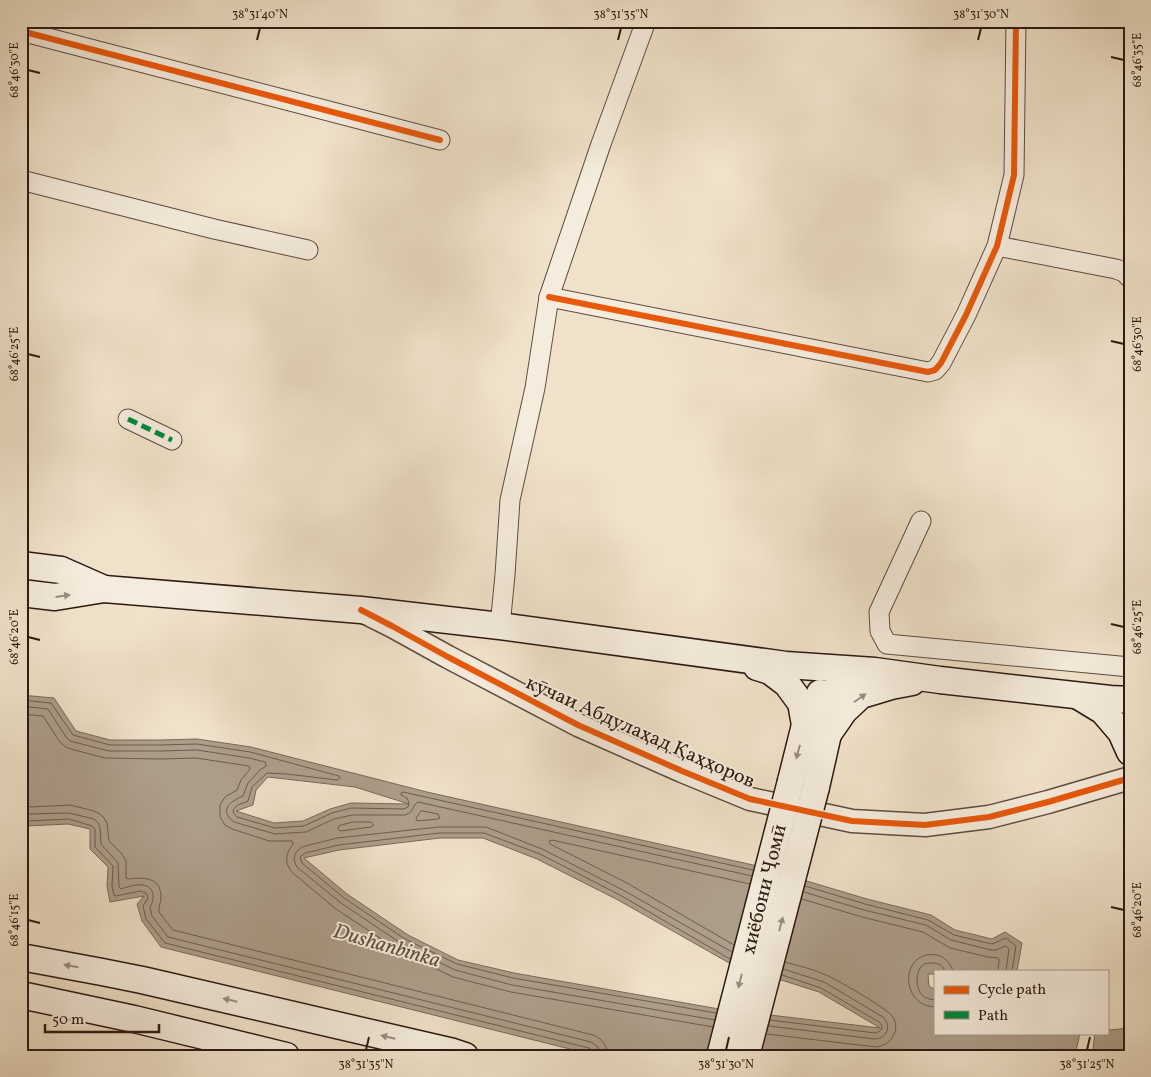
<svg xmlns="http://www.w3.org/2000/svg" width="1151" height="1077" font-family="Vollkorn,serif">
<rect width="100%" height="100%" fill="#f0e2ca"/>
<filter id="stains"><feTurbulence type="fractalNoise" baseFrequency=".004" numOctaves="4"/><feColorMatrix values="0 0 0 0 .2 0 0 0 0 .09 0 0 0 0 .02 0 0 0 .5 -.17"/></filter>
<radialGradient id="worn" r=".72"><stop offset=".6" stop-color="#630" stop-opacity="0"/><stop offset="1" stop-color="#630" stop-opacity=".3"/></radialGradient>
<g fill="#ad9e8b" stroke="#79695b" fill-rule="evenodd">
<path d="M 21,695 L 54,698 L 76,731 L 110,740 L 161,740 L 197,739 L 251,747 L 427,792 L 753,865 L 867,899 L 931,915 L 955,930 L 992,939 L 1005,932 L 1022,943 L 1017,971 L 935,971 L 935,974 L 928,974 L 929,986 L 935,990 L 935,1033 L 1080,1033 L 1075,1056 L 598,1056 L 161,947 L 142,921 L 137,904 L 144,896 L 110,902 L 107,886 L 108,867 L 90,849 L 90,829 L 68,824 L 26,826 L 21,823 ZM 268,777 L 355,787 L 409,804 L 351,803 L 330,809 L 303,821 L 274,823 L 236,811 L 253,805 L 256,790 ZM 440,838 L 483,838 L 537,859 L 618,900 L 731,964 L 819,992 L 880,1028 L 719,1009 L 514,973 L 458,960 L 408,935 L 347,894 L 304,858 L 339,850 Z"/>
<path d="M 1130,1028 L 1130,1056 L 1092,1056 L 1095,1033 L 1107,1033 L 1107,1029 L 1109,1030 Z"/>
</g>
<g fill="none" stroke-linecap="round" stroke-linejoin="round">
<g stroke="#6c5c4e" stroke-width="1">
<path d="M 21,700 L 51,703 L 73,735 L 110,745 L 161,745 L 197,744 L 250,752 L 339,776 L 340,778 L 337,780 L 287,774 L 267,773 L 252,787 L 248,801 C 242,804 234,804 233,812 L 237,817 L 275,828 L 304,826 L 332,813 L 351,808 L 404,809 L 408,807 L 409,803 L 407,798 L 401,795 L 401,793 L 403,792 L 753,870"/>
<path d="M 21,706 L 48,709 L 66,737 L 70,741 L 109,751 L 161,751 L 197,750 L 249,758 L 265,762 L 266,764 L 266,766 L 260,770 L 248,783 L 243,796 C 231,801 218,810 234,822 L 275,834 L 306,832 L 334,819 L 352,815 L 405,815 C 415,812 412,805 418,802 L 752,876"/>
<path d="M 21,714 L 43,716 L 60,742 L 66,747 L 71,749 L 105,758 L 161,759 L 196,758 L 249,766 L 250,769 L 241,780 L 237,790 L 225,797 L 220,805 L 220,817 L 225,825 L 232,829 L 269,841 L 292,841 L 293,844 C 285,854 284,865 294,874 L 336,909 L 398,950 L 453,977 L 511,992 L 713,1027"/>
<path d="M 21,805 L 31,807 L 70,805 L 94,811 L 100,814 L 104,818 L 107,823 L 109,841 L 122,854 L 126,861 L 126,878 L 129,879 C 143,877 161,877 161,897 C 161,903 158,907 159,912 L 173,930 L 593,1035 C 603,1039 607,1046 608,1056"/>
<path d="M 423,811 L 438,814 L 440,818 L 438,819 L 417,821 L 416,818 L 421,811 Z"/>
<path d="M 21,813 L 29,814 L 69,813 L 94,819 L 98,823 L 100,827 L 101,844 L 118,863 L 119,887 L 121,889 C 127,887 135,884 142,885 C 155,886 155,899 150,907 L 152,916 L 168,937 L 591,1042 L 598,1047 L 600,1056"/>
<path d="M 21,819 L 28,821 L 69,819 L 92,826 L 95,829 L 95,847 L 113,866 L 112,886 L 114,895 L 116,896 L 140,891 L 146,893 L 148,898 L 143,906 L 146,919 L 165,943 L 589,1048 L 593,1051 L 594,1056"/>
<path d="M 353,822 L 371,822 L 374,825 L 371,827 L 340,831 L 338,829 L 339,826 Z"/>
<path d="M 805,886 L 865,904 L 928,920 L 954,935 L 992,944 L 1006,938 L 1016,946 L 1012,971"/>
<path d="M 804,892 L 864,910 L 926,925 L 951,940 L 991,950 L 996,950 L 1006,946 L 1009,949 L 1006,971"/>
<path d="M 802,899 L 862,917 L 923,932 L 950,948 L 988,957 L 998,958 L 999,960 L 998,971"/>
<path d="M 734,945 L 627,883 L 550,844 L 549,841 L 552,840 L 750,884"/>
<path d="M 935,1000 C 923,999 918,993 917,982 C 917,971 920,962 932,963 C 939,963 942,965 945,971"/>
<path d="M 935,1007 C 899,1006 900,949 937,955 C 945,957 950,963 953,971"/>
<path d="M 716,1013 L 513,978 L 457,964 L 405,939 L 344,898 L 302,863 L 300,857 L 305,853 L 339,845 L 439,833 L 484,833 L 540,854 L 620,895 L 730,959"/>
<path d="M 715,1020 L 512,985 L 455,970 L 402,944 L 341,903 L 297,867 C 292,859 294,852 302,847 L 337,838 L 438,827 L 486,827 L 542,849 L 623,890 L 732,952"/>
<path d="M 770,1020 L 875,1033 C 882,1032 884,1026 879,1022 L 821,988 L 782,975"/>
<path d="M 769,1026 L 875,1039 C 887,1038 892,1027 883,1017 L 824,982 L 783,969"/>
<path d="M 767,1034 L 876,1047 C 884,1046 891,1042 894,1034 C 897,1028 896,1021 892,1016 C 888,1009 836,979 826,975 C 813,969 799,966 785,962"/>
</g>
<g stroke="#5d4c40" stroke-width="21">
<g id="minor">
<path d="M 21,31 L 440,140"/>
<path d="M 21,180 L 214,229 L 308,250"/>
<path d="M 997,246 L 1116,269 L 1124,272 L 1130,278"/>
<path d="M 549,297 L 928,372 L 935,370 L 941,363 L 966,315 L 997,246 L 1014,175 L 1016,21"/>
<path d="M 128,419 L 172,440"/>
<path d="M 921,521 L 879,612 L 880,631 L 887,644 L 1130,667"/>
<path d="M 500,626 L 505,575 L 510,500 L 535,388 L 549,297 L 601,144 L 646,21"/>
</g>
</g>
<g stroke="#5d4c40" stroke-width="25">
<path id="tertiary" d="M 368,614 L 392,626 L 448,657 L 578,725 L 682,771 L 750,799 L 852,821 L 925,825 L 989,817 L 1048,802 L 1130,778"/>
</g>
<g stroke="#2c1a12" stroke-width="29">
<g id="secondary">
<path d="M 21,565 L 61,570 L 104,589"/>
<path d="M 21,593 L 55,597 L 104,589 L 361,610 L 500,626 L 786,665 L 875,671 L 940,680 L 1110,699 L 1130,700"/>
<path d="M 757,667 L 770,671 L 787,684 L 801,703 L 805,725"/>
<path d="M 1080,697 L 1103,711 L 1121,732 L 1130,752"/>
<path d="M 828,734 L 844,711 L 861,695 L 891,686 L 912,682"/>
<path d="M 791,781 L 805,725 L 824,699 L 836,689 L 854,679 L 872,672"/>
<path d="M 816,787 L 828,734 L 824,699 L 820,693"/>
<path d="M 21,957 L 102,972 L 142,980 L 453,1052 L 465,1056"/>
<path d="M 21,995 L 134,1019 L 286,1056"/>
</g>
</g>
<use href="#minor" stroke="#f5ecdd" stroke-width="19"/>
<use href="#tertiary" stroke="#f5ecdd" stroke-width="22"/>
<use href="#secondary" stroke="#f5ecdd" stroke-width="26"/>
<g stroke="#2c1a12" stroke-width="29" stroke-linecap="butt">
<g id="secondary-bridge">
<path d="M 720,1056 L 791,781"/>
<path d="M 746,1056 L 816,787"/>
</g>
</g>
<use href="#secondary-bridge" stroke="#f5ecdd" stroke-width="26"/>
<path stroke="#00873e" stroke-width="5" stroke-dasharray="10 5" stroke-linecap="butt" d="M 128,419 L 172,440"/>
<g stroke="#f5ecdd" stroke-width="9">
<g id="cycleway">
<path d="M 21,31 L 440,140"/>
<path d="M 549,297 L 928,372 L 935,370 L 941,363 L 966,315 L 997,246 L 1014,175 L 1016,21"/>
<path d="M 361,610 L 392,626 L 448,657 L 578,725 L 682,771 L 750,799 L 852,821 L 925,825 L 989,817 L 1048,802 L 1130,778"/>
</g>
</g>
<use href="#cycleway" stroke="#e8590c" stroke-width="6"/>
</g>
<defs><path id="oneway-solid" d="M-6-.8H1V-3.2L6.5 0L1 3.2V.8H-6Z" transform="scale(1.25)"/></defs>
<g fill="#9b8e82">
<use href="#oneway-solid" transform="translate(63 596) rotate(-8)"/>
<use href="#oneway-solid" transform="translate(860 698) rotate(-35)"/>
<use href="#oneway-solid" transform="translate(798 752) rotate(105)"/>
<use href="#oneway-solid" transform="translate(781 924) rotate(-75)"/>
<use href="#oneway-solid" transform="translate(71 966) rotate(-170)"/>
<use href="#oneway-solid" transform="translate(740 981) rotate(104)"/>
<use href="#oneway-solid" transform="translate(230 1000) rotate(-167)"/>
<use href="#oneway-solid" transform="translate(388 1037) rotate(-167)"/>
</g>
<path fill="none" stroke="#2c1a12" stroke-width="2" d="M 257,40 L 260,28M 618,40 L 621,28M 978,40 L 981,28M 1111,57 L 1124,60M 28,70 L 40,73M 1111,341 L 1124,344M 28,354 L 40,357M 1111,624 L 1124,627M 28,637 L 40,640M 1111,907 L 1124,910M 28,920 L 40,923M 366,1050 L 369,1037M 726,1050 L 729,1037M 1087,1050 L 1090,1037"/>
<g text-anchor="middle" stroke-width="4" stroke-linejoin="round" paint-order="stroke">
<g font-size="20" fill="#2c1a12" stroke="#f5ecdd">
<text transform="translate(641 731) rotate(24)" y="7">кӯчаи Абдулаҳад Қаҳҳоров</text>
<text transform="translate(763 889) rotate(-76)" y="7">хиёбони Ҷомӣ</text>
</g>
<g font-size="21" font-style="italic" fill="#604f42" stroke="#f5ecdd">
<text transform="translate(387 945) rotate(16)" y="7">Dushanbinka</text>
</g>
</g>
<rect width="1151" height="1077" fill="none" stroke="#f0e2ca" stroke-width="55"/>
<rect x="934" y="970" width="175" height="65" fill="#f5ecdd" stroke="#a5988c"/>
<rect x="944" y="986" width="25" height="8" fill="#e8590c" stroke="#a5988c"/>
<text x="978" y="994" font-size="15" fill="#2c1a12">Cycle path</text>
<rect x="944" y="1011" width="25" height="8" fill="#00873e" stroke="#a5988c"/>
<text x="978" y="1020" font-size="15" fill="#2c1a12">Path</text>
<path d="M45 1024v8h114v-8" fill="none" stroke="#2c1a12" stroke-width="2.5"/>
<text x="52" y="1024" font-size="15" fill="#2c1a12" stroke="#f5ecdd" stroke-width="4" paint-order="stroke">50 m</text>
<rect x="28" y="28" width="1096" height="1022" fill="none" stroke="#2c1a12" stroke-width="2"/>
<g font-size="12" text-anchor="middle" fill="#2c1a12">
<text x="260" y="18">38°31'40"N</text>
<text x="621" y="18">38°31'35"N</text>
<text x="981" y="18">38°31'30"N</text>
<text transform="translate(1137 60) rotate(-90)" y="4">68°46'35"E</text>
<text transform="translate(14 70) rotate(-90)" y="4">68°46'30"E</text>
<text transform="translate(1137 344) rotate(-90)" y="4">68°46'30"E</text>
<text transform="translate(14 354) rotate(-90)" y="4">68°46'25"E</text>
<text transform="translate(1137 627) rotate(-90)" y="4">68°46'25"E</text>
<text transform="translate(14 637) rotate(-90)" y="4">68°46'20"E</text>
<text transform="translate(1137 910) rotate(-90)" y="4">68°46'20"E</text>
<text transform="translate(14 920) rotate(-90)" y="4">68°46'15"E</text>
<text x="366" y="1068">38°31'35"N</text>
<text x="726" y="1068">38°31'30"N</text>
<text x="1087" y="1068">38°31'25"N</text>
</g>
<rect width="100%" height="100%" filter="url(#stains)"/>
<rect width="100%" height="100%" fill="url(#worn)"/>
</svg>
